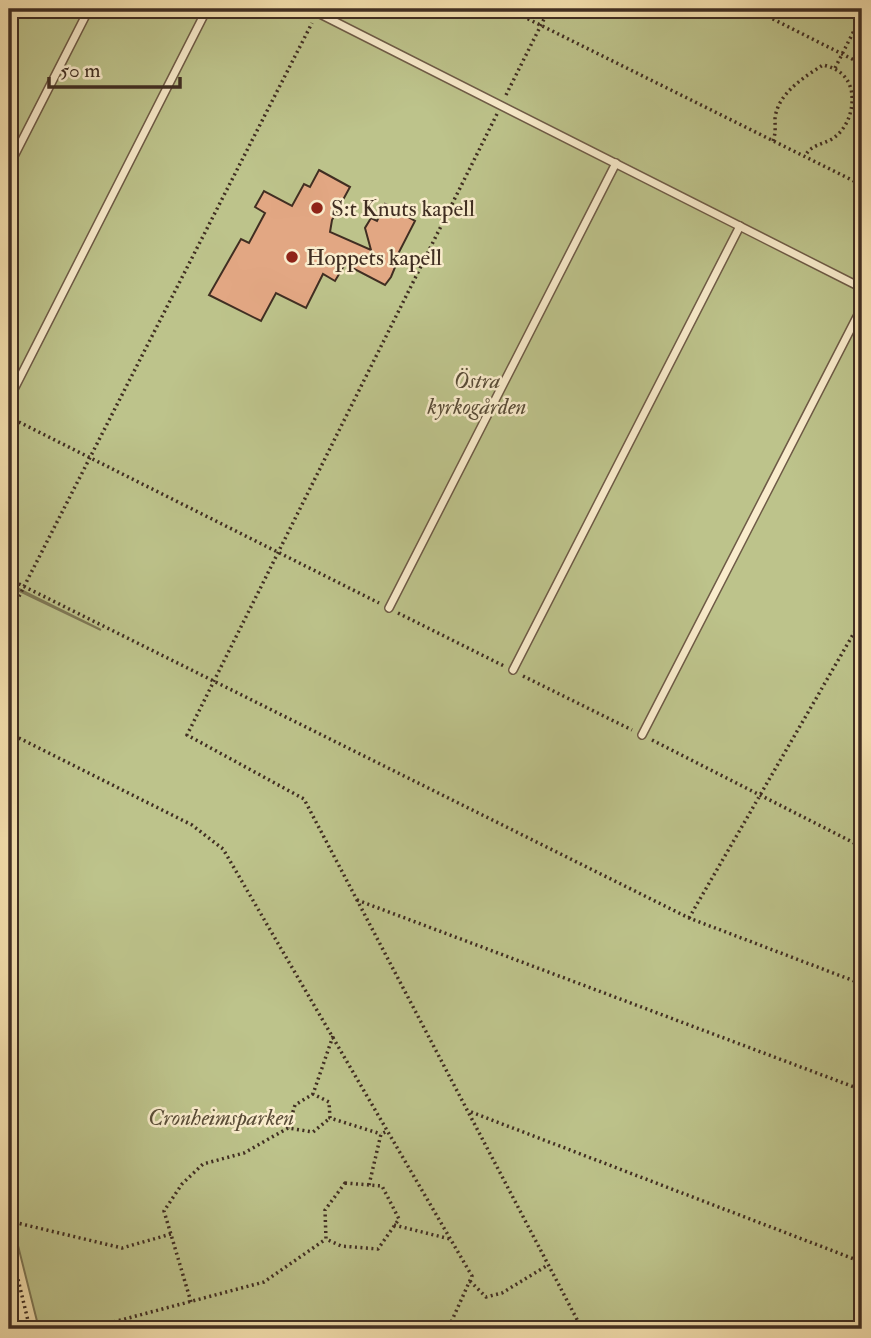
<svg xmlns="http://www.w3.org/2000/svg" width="871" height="1338" font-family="'IM FELL Double Pica',serif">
<rect width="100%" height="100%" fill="#f6e2b0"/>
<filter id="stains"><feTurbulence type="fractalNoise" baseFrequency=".00286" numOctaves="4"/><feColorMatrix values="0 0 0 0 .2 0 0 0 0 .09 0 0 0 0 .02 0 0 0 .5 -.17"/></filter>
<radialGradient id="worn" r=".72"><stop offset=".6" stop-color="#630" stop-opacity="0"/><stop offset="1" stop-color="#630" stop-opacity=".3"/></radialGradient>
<path fill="#bdc38b" stroke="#7e7856" stroke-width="2" d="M 9,9 L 862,9 L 862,1329 L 39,1329 L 9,1210 L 9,586 L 101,630 L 9,584 Z"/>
<path fill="#e2a783" stroke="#402e22" stroke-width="2" d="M 319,170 L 350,187 L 332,220 L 330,232 L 371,250 L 365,228 L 371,218 L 377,221 L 385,204 L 415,221 L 398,254 L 396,265 L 391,277 L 385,285 L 345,264 L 335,281 L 323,274 L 306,308 L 276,293 L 261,321 L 209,295 L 241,239 L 249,243 L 265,213 L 255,207 L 264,191 L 292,206 L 304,184 L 310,187 Z"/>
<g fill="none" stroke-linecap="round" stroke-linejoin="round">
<g stroke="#6e5b46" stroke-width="10">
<g id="service">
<path d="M 310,9 L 862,288"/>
<path d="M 9,166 L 89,9"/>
<path d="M 9,399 L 207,9"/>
<path d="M 389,608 L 616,163"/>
<path d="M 513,670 L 740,226"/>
<path d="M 642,735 L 862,307"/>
</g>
</g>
<g stroke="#402e22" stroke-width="3.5" stroke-dasharray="2 3.5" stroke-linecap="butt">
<path d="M 508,9 L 862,185"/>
<path d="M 753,9 L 862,64"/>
<path d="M 835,68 L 862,15"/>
<path d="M 506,95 L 549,9"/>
<path d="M 497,114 L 187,735 L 304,799 L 582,1329"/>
<path d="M 773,141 C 776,132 775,128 775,119 C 777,94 804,77 823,65 C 837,68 847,75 851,89 C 855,107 848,129 832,139 C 821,145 811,145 805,156"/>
<path d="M 9,417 L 379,603"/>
<path d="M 9,579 L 689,918 L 862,984"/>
<path d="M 398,613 L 504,666"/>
<path d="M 9,616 L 312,23"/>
<path d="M 523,676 L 632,730"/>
<path d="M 9,733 L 192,825 L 223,849 L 472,1276 L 448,1329"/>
<path d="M 652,740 L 862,847"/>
<path d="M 357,900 L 862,1090"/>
<path d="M 689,918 L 862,619"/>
<path d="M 333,1036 L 313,1094 L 329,1102 L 330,1118 L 381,1134"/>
<path d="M 471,1112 L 862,1262"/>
<path d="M 288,1128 L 295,1105 L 313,1094"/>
<path d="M 345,1183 L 382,1186 L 399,1219 L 378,1249 L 341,1246 L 326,1239 L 325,1210 Z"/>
<path d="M 369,1185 L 381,1134 L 388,1131"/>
<path d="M 9,1221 L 122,1248 L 171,1234"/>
<path d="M 394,1225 L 450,1239"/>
<path d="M 9,1242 L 30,1329"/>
<path d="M 470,1281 L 486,1297 L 502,1293 L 548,1265"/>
<path d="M 191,1302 L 164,1211 L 182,1184 L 203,1164 L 244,1153 L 288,1128 L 313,1132 L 330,1118"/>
<path d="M 87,1329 L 264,1282 L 326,1239"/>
</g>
<use href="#service" stroke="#f9eccc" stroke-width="7"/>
</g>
<g fill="#8f2418" stroke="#f9eccc" stroke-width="2.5">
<circle cx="317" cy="208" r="7"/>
<circle cx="292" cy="257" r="7"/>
</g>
<g text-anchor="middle" stroke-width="5" stroke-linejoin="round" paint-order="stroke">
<g font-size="23" fill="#402e22" stroke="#f9eccc" text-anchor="start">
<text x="331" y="216">S:t Knuts kapell</text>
<text x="306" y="265">Hoppets kapell</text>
</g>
<g font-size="23" font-style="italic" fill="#594c37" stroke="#f9eccc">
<text x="477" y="388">Östra<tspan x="477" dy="26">kyrkogården</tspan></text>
<text x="221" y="1125">Cronheimsparken</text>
</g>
</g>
<rect width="871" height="1338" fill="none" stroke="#f6e2b0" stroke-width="35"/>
<rect x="10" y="10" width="850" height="1317" fill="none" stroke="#402e22" stroke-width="3.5"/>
<rect x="18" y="18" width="836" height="1303" fill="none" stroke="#402e22" stroke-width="2"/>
<path d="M49 77v10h131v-10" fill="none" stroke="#402e22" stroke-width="3.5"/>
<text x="60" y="77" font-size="21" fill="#402e22" stroke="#f9eccc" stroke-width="5" paint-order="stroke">50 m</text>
<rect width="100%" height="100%" filter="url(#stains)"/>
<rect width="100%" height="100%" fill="url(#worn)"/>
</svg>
